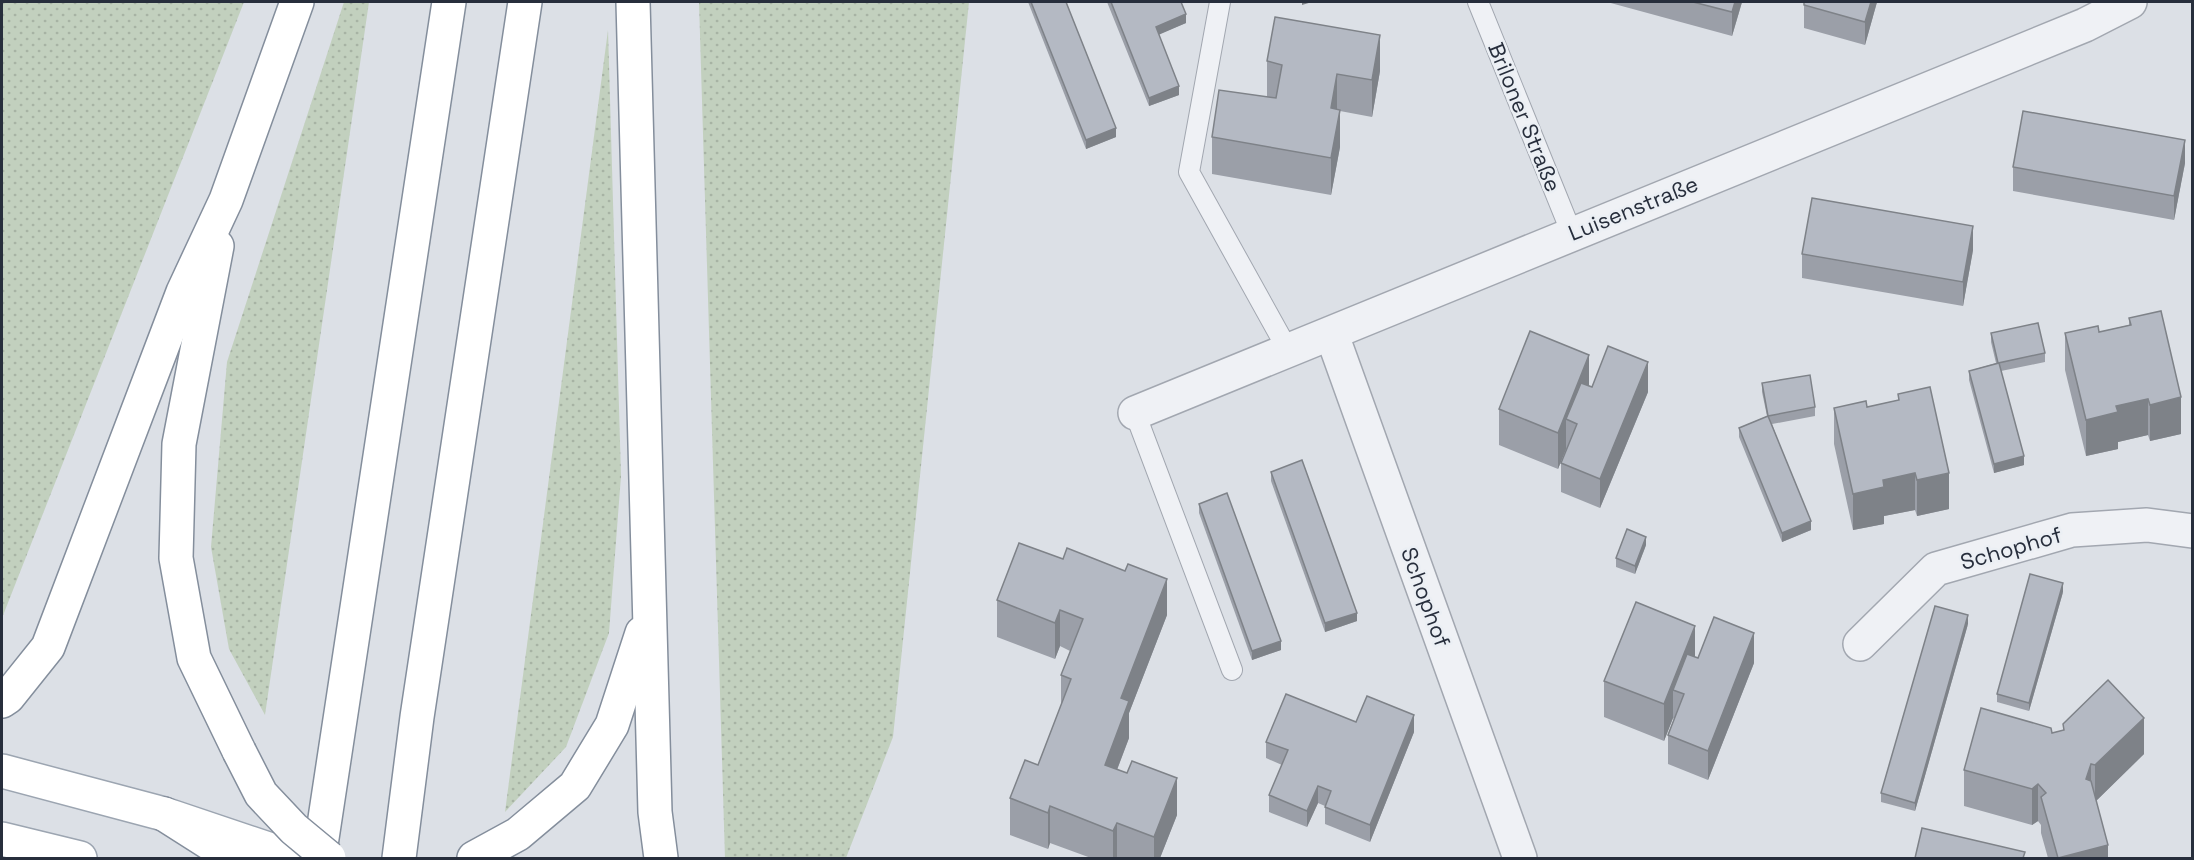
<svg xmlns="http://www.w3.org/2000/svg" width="2194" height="860" font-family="'Space Grotesk',sans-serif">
<defs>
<pattern id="grass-dots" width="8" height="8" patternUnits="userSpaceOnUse" patternTransform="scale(1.5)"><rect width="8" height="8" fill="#c2d0be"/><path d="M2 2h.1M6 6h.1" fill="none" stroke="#a7b3a4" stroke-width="1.8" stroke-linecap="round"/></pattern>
</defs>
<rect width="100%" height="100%" fill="#dce0e6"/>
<g fill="url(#grass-dots)">
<path d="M 2,2 L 244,2 L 2,618 Z"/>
<path d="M 344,2 L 369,2 L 265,715 L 229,649 L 211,547 L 227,362 Z"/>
<path d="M 699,2 L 969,2 L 893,737 L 846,858 L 725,858 Z"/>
<path d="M 608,30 L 621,476 L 609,633 L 566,747 L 505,812 Z"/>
</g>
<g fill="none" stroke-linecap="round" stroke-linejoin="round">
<g stroke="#a2a7b0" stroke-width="22">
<g id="service">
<path d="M 1220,2 L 1189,172 L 1289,352"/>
<path d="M 1478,2 L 1572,234"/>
<path d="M 1135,413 L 1232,670"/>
</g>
</g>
<g stroke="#a2a7b0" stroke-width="36">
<g id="minor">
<path d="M 1332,335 L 1520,858"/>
<path d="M 1135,413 L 2085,25 L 2130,2"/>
<path d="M 1860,644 L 1936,569 L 2072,530 L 2147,525 L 2192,531"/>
</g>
</g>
<g stroke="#9ca5b1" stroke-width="36">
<g id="primary">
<path d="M 2,771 L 164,814 L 295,858"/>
<path d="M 2,839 L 80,858"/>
</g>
</g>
<g stroke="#848e9c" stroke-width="36">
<g id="motorway">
<path d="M 633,2 L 655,812 L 661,858"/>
<path d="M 217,246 L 179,444 L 176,558 L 194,658 L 239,751"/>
<path d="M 2,701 L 8,697 L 48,647 L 183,292 L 226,200 L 297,2"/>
<path d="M 164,814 L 233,858"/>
<path d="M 319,858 L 449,2"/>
<path d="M 399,858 L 417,717 L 525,2"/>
<path d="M 474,858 L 518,834 L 575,786 L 612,725 L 642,633"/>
</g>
</g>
<use href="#service" stroke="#eff1f5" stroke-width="20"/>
<use href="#minor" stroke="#eff1f5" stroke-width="33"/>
<use href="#primary" stroke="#fff" stroke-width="33"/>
<use href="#motorway" stroke="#fff" stroke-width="33"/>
<g stroke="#848e9c" stroke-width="36" stroke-linecap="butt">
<path id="motorway-bridge" d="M 239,751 L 261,794 L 294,829 L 329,858"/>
</g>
<use href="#motorway-bridge" stroke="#fff" stroke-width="33"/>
</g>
<g fill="#9b9fa8">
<path d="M 1028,2 L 1066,2 L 1116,137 L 1086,149 Z"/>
<path d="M 1107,2 L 1181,2 L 1186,23 L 1159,34 L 1179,95 L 1149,106 Z"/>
<path d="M 1607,2 L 1742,2 L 1732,36 Z"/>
<path d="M 1804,2 L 1877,2 L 1865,45 L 1804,28 Z"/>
<path d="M 1267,61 L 1380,71 L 1372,117 L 1340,111 L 1340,147 L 1331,195 L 1212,174 L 1212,137 L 1267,97 Z"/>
<path d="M 2185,163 L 2174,220 L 2013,191 L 2013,167 Z"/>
<path d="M 1973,250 L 1963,306 L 1802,278 L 1802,254 Z"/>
<path d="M 2129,318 L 2181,434 L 2150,441 L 2148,435 L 2118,442 L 2118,449 L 2086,456 L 2065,370 L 2065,333 L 2099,332 L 2129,325 Z"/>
<path d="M 1991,333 L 2045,353 L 2045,362 L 2001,371 L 2024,465 L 1994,473 L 1969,380 L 1969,371 L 1996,363 L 1991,342 Z"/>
<path d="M 1762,383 L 1815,407 L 1815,416 L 1772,424 L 1811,530 L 1782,542 L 1739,437 L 1739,428 L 1767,416 L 1762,392 Z"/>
<path d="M 1589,386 L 1648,392 L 1600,508 L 1561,492 L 1561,463 L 1566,449 L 1558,469 L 1499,445 L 1499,409 Z"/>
<path d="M 1898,394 L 1949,509 L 1917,516 L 1915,510 L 1884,516 L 1884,524 L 1853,530 L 1834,444 L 1834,408 L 1867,407 L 1898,400 Z"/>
<path d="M 1271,472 L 1357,621 L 1325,632 L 1271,481 Z"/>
<path d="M 1199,504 L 1281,650 L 1252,660 L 1199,513 Z"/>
<path d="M 1646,545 L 1635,574 L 1616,567 L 1616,558 Z"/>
<path d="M 2063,592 L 2029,711 L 1997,702 L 1997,694 Z"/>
<path d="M 997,600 L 1167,615 L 1129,713 L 1129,738 L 1117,770 L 1177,815 L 1160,858 L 1091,858 L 1050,843 L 1048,849 L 1010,835 L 1010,798 L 1038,765 L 1061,705 L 1061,675 L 1070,651 L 1060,646 L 1055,659 L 997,637 Z"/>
<path d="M 1968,624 L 1915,811 L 1881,802 L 1881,793 Z"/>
<path d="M 1695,657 L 1754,663 L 1708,780 L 1668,764 L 1668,735 L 1674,719 L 1673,718 L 1664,741 L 1604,717 L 1604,681 Z"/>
<path d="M 1356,722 L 1414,732 L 1370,842 L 1325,824 L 1325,806 L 1318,803 L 1307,827 L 1269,812 L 1269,795 L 1282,765 L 1266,758 L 1266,742 Z"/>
<path d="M 2063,724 L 2144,754 L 2096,801 L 2108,858 L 2048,858 L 2041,833 L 2041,825 L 2038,821 L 2032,825 L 1964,806 L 1964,770 L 2052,733 L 2063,730 Z"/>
</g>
<g fill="#7e8288">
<path d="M 1302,2 L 1312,2 L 1302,5 Z"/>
<path d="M 1735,2 L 1742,2 L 1732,36 L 1732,12 Z"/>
<path d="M 1871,2 L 1877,2 L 1865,45 L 1865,22 Z"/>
<path d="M 1186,14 L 1186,23 L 1156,36 L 1156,27 Z"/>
<path d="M 1380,35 L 1380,71 L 1372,117 L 1372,80 Z"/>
<path d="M 1337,74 L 1337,110 L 1331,108 Z"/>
<path d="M 1179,86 L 1179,95 L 1149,106 L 1149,98 Z"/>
<path d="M 1340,110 L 1340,147 L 1331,195 L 1331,158 Z"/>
<path d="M 1116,128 L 1116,137 L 1086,149 L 1086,140 Z"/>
<path d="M 2185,140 L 2185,163 L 2174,220 L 2174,196 Z"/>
<path d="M 1973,226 L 1973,250 L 1963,306 L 1963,282 Z"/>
<path d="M 1589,355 L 1589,392 L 1566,419 L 1566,449 L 1558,469 L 1558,433 Z"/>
<path d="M 1648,362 L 1648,392 L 1600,508 L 1600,479 Z"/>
<path d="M 2181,397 L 2181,434 L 2150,441 L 2150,405 Z"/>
<path d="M 2148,399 L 2148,435 L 2118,442 L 2118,449 L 2086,456 L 2086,420 L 2116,406 Z"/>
<path d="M 2024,456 L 2024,465 L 1994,473 L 1994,464 Z"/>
<path d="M 1915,473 L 1915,510 L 1884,516 L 1884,524 L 1853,530 L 1853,494 L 1883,480 Z"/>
<path d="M 1949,473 L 1949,509 L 1917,516 L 1917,480 Z"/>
<path d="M 1811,521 L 1811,530 L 1782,542 L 1782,533 Z"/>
<path d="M 1646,537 L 1646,545 L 1635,574 L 1635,566 Z"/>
<path d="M 1167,579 L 1167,615 L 1129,713 L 1129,738 L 1105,801 L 1105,765 L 1121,698 Z"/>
<path d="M 2063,583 L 2063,592 L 2029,711 L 2029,703 Z"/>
<path d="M 1060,610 L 1060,646 L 1055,659 L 1055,623 Z"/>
<path d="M 1357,613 L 1357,621 L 1325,632 L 1325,623 Z"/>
<path d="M 1968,615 L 1968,624 L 1915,811 L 1915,803 Z"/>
<path d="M 1695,626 L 1695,662 L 1673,690 L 1673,718 L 1664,741 L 1664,704 Z"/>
<path d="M 1754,633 L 1754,663 L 1708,780 L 1708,751 Z"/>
<path d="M 1281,641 L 1281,650 L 1252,660 L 1252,651 Z"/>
<path d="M 1414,715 L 1414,732 L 1370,842 L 1370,825 Z"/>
<path d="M 2144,718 L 2144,754 L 2095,802 L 2095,765 Z"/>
<path d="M 2091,764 L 2091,800 L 2086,779 Z"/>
<path d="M 1177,778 L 1177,815 L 1160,858 L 1154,858 L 1154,837 Z"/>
<path d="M 2038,784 L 2038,821 L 2032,825 L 2032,789 Z"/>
<path d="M 1318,786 L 1318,803 L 1307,827 L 1307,811 Z"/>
<path d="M 1050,806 L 1050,843 L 1048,849 L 1048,813 Z"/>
<path d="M 1117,823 L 1117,858 L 1113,858 L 1113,831 Z"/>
<path d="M 2108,845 L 2108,858 L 2059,858 Z"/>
</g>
<g fill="#b4b9c3" stroke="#7e8288" stroke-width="1.5">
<path d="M 1031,2 L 1066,2 L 1116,128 L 1086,140 Z"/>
<path d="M 1111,2 L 1181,2 L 1186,14 L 1156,27 L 1179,86 L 1149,98 Z"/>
<path d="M 1693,2 L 1735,2 L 1732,12 Z"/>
<path d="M 1804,2 L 1871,2 L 1865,22 L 1804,5 Z"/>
<path d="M 1275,17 L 1380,35 L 1372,80 L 1337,74 L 1331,108 L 1340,110 L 1331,158 L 1212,137 L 1219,90 L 1276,98 L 1282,65 L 1267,61 Z"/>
<path d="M 2023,111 L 2185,140 L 2174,196 L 2013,167 Z"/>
<path d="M 1812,198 L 1973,226 L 1963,282 L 1802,254 Z"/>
<path d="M 2161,311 L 2181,397 L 2150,405 L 2148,399 L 2116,406 L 2118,412 L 2086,420 L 2065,333 L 2098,326 L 2099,332 L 2131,325 L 2129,318 Z"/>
<path d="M 2038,323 L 2045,353 L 1998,363 L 1991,333 Z"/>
<path d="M 1530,331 L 1589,355 L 1558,433 L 1499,409 Z"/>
<path d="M 1608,346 L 1648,362 L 1600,479 L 1561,463 L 1577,424 L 1566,419 L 1581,383 L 1592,387 Z"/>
<path d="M 1999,363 L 2024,456 L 1994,464 L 1969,371 Z"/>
<path d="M 1810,375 L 1815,407 L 1768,416 L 1762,383 Z"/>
<path d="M 1930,387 L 1949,473 L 1917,480 L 1915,473 L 1883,480 L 1884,487 L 1853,494 L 1834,408 L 1866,401 L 1867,407 L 1899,400 L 1898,394 Z"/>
<path d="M 1768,416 L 1811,521 L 1782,533 L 1739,428 Z"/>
<path d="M 1302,460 L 1357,613 L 1325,623 L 1271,472 Z"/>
<path d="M 1227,493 L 1281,641 L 1252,651 L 1199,504 Z"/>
<path d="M 1627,529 L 1646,537 L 1635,566 L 1616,558 Z"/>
<path d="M 1019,543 L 1063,559 L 1067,548 L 1125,571 L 1128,564 L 1167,579 L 1121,698 L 1129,701 L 1105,765 L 1127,773 L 1132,761 L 1177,778 L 1154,837 L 1117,823 L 1113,831 L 1050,806 L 1048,813 L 1010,798 L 1025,760 L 1038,765 L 1071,679 L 1061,675 L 1083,619 L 1060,610 L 1055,623 L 997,600 Z"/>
<path d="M 2030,574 L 2063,583 L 2029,703 L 1997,694 Z"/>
<path d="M 1636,602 L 1695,626 L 1664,704 L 1604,681 Z"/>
<path d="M 1935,606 L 1968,615 L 1915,803 L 1881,793 Z"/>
<path d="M 1714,617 L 1754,633 L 1708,751 L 1668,735 L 1684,694 L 1673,690 L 1687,654 L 1698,658 Z"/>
<path d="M 2108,680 L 2144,718 L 2095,765 L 2091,764 L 2086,779 L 2091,781 L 2108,845 L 2058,858 L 2041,797 L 2046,793 L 2038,784 L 2032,789 L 1964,770 L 1981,708 L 2051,728 L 2052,733 L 2064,730 L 2063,724 Z"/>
<path d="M 1286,694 L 1356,722 L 1367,696 L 1414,715 L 1370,825 L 1325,807 L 1331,791 L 1318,786 L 1307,811 L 1269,795 L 1288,750 L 1266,742 Z"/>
<path d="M 1922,828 L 2025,852 L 2023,858 L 1915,858 Z"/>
</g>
<g text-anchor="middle" stroke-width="5" stroke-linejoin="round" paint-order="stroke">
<g font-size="22" fill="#272e3c" stroke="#ebeff4">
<text transform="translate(1525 117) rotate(68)" y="8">Briloner Straße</text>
<text transform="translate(1633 208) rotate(-22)" y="8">Luisenstraße</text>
<text transform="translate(2011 548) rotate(-16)" y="8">Schophof</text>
<text transform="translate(1426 597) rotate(70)" y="8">Schophof</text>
</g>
</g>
<rect width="2194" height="860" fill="none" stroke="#272e3c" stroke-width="6"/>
</svg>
